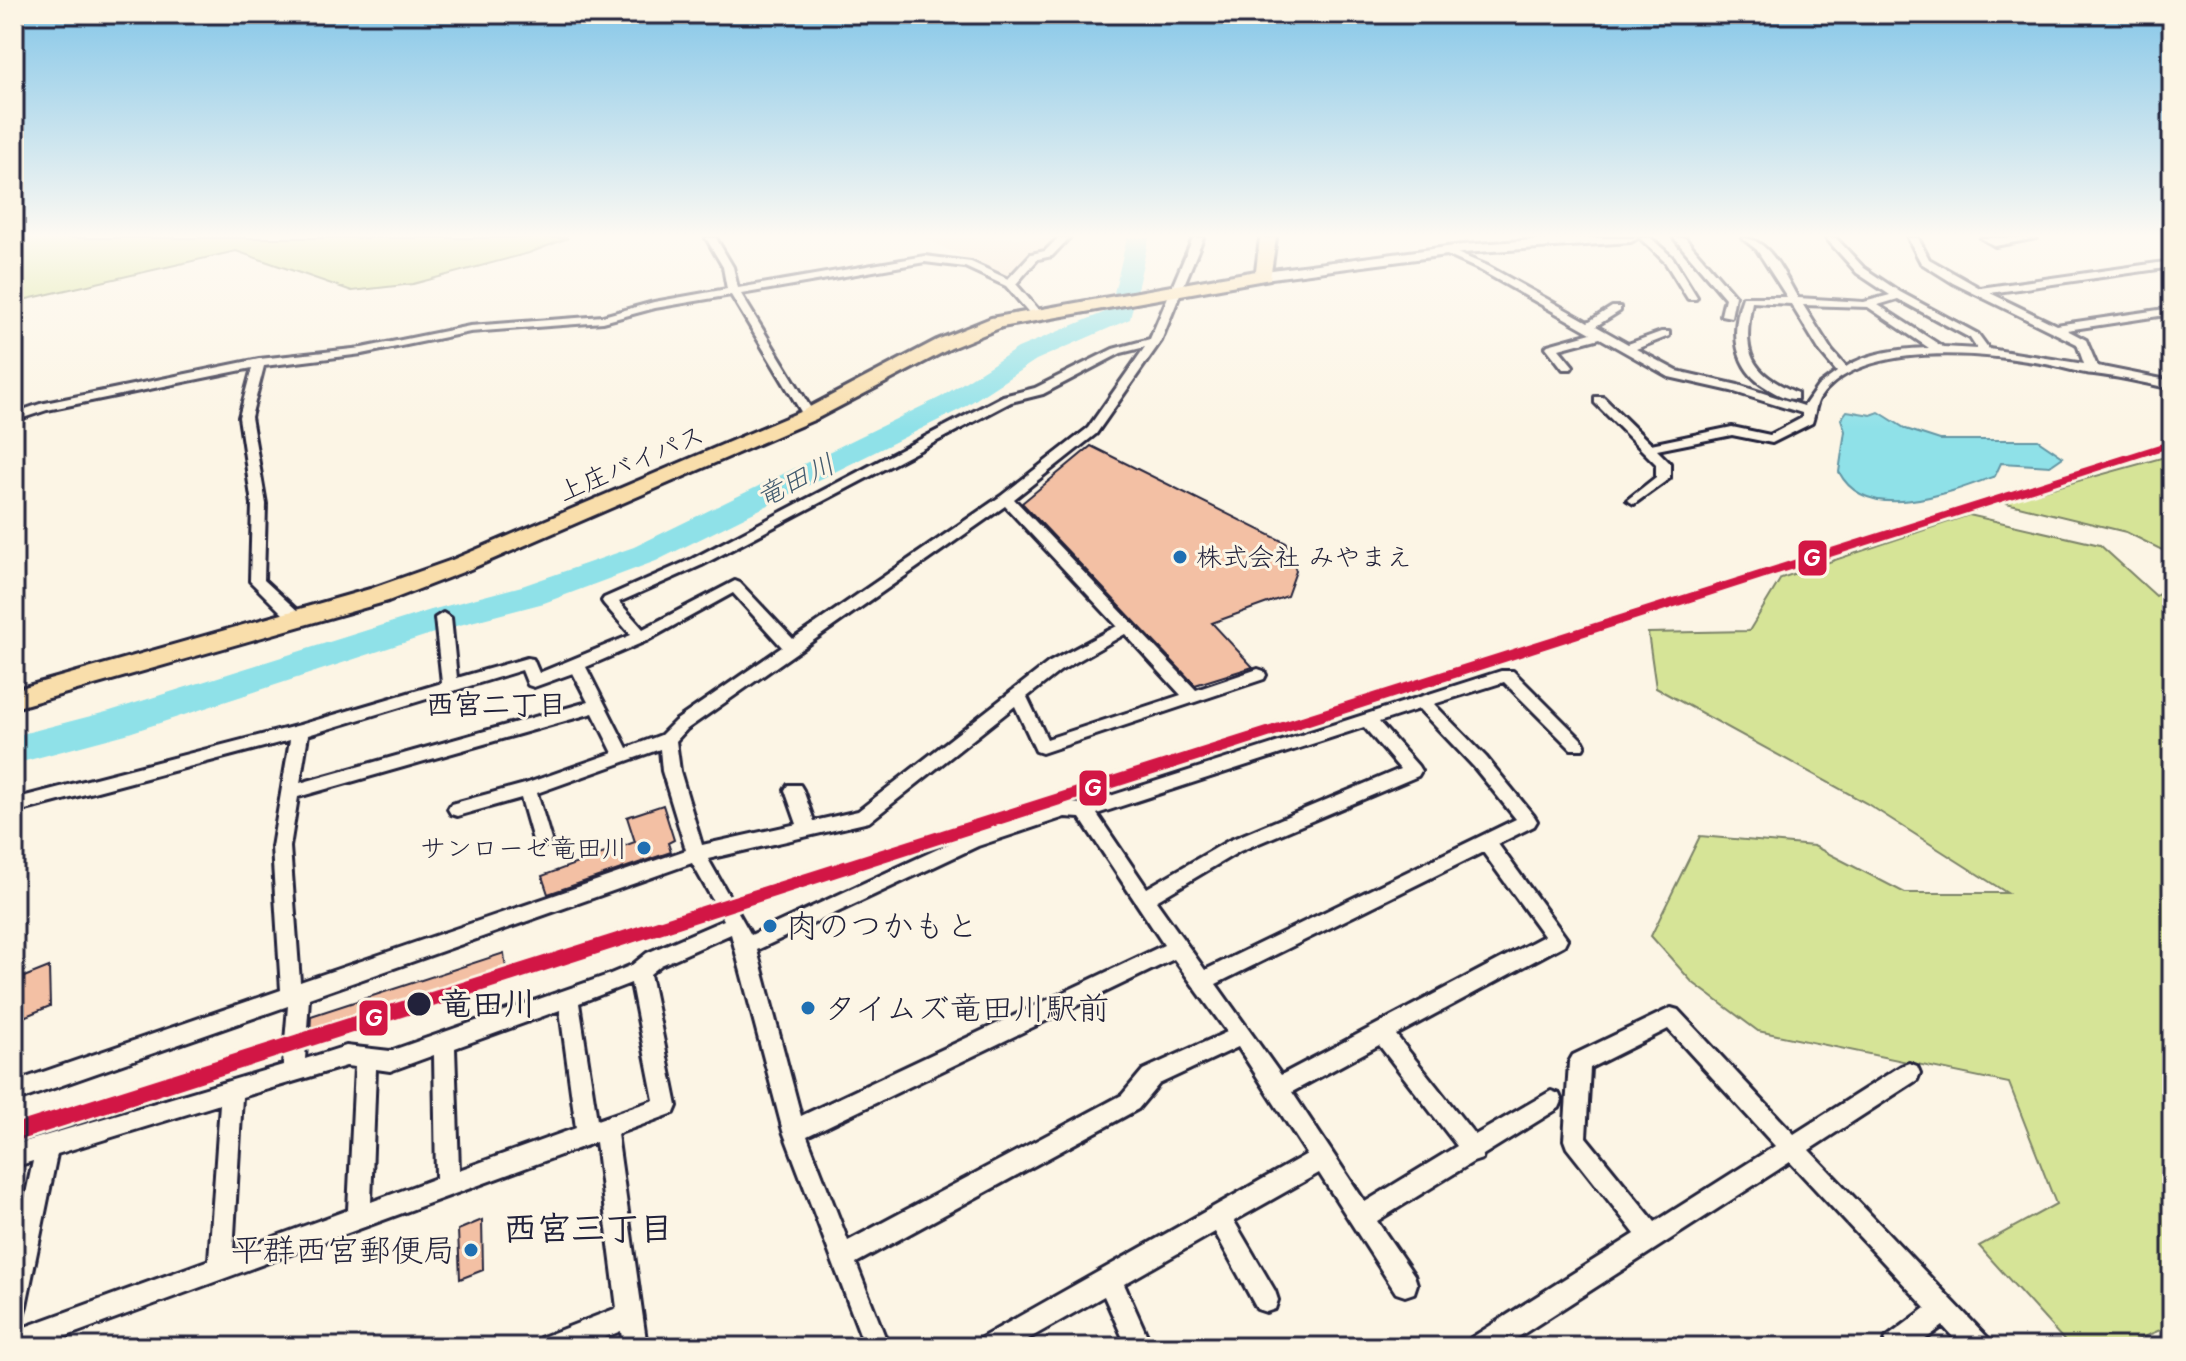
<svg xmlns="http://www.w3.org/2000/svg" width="2186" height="1361" font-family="'Playpen Sans','Klee One',sans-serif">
<rect width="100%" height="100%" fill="#fcf5e5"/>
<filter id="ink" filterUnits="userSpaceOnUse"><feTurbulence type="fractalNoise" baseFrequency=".0125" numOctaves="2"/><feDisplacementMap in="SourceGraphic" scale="16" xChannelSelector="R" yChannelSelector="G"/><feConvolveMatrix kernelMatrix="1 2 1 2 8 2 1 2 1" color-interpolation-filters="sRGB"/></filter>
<g filter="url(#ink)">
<path fill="#f9e5d2" d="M 925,238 L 1060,238 L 1047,251 L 1031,254 L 1006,279 Z"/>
<g fill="#d6e497" stroke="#7c8369" stroke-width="2">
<path d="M 14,238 L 568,238 L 529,253 L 413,284 L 352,291 L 236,251 L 14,302 Z"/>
<path d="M 2172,455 L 2172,555 L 2126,532 L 2002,502 Z"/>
<path d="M 1969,515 L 2100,545 L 2156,596 L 2172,584 L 2172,1325 L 2120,1347 L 2070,1347 L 1979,1246 L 2056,1204 L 2009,1083 L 1758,1031 L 1692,982 L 1651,936 L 1700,836 L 1814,846 L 1905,893 L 2007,893 L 1866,803 L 1656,688 L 1648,633 L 1749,631 L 1781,578 Z"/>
</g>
<path fill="#8fe1e8" stroke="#6395a3" stroke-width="2" d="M 1847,411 L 1871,415 L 1879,412 L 1906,429 L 1940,440 L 2038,440 L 2063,457 L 2050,466 L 2001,463 L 1995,476 C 1952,492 1867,526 1839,472 L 1845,431 L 1841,419 Z"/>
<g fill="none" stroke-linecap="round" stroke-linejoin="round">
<path fill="#8fe1e8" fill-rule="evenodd" d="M 1127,238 L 1149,238 L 1130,319 L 1036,360 L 961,409 L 656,561 L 544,603 L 452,627 L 126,734 L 14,764 L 14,736 L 110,711 L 431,610 L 522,586 L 634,547 L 941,397 L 1018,348 L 1110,310 Z"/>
</g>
<g fill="#f3c0a4" stroke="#22223b" stroke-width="2">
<path d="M 1091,446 L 1286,543 L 1296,571 L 1287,596 L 1212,623 L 1253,667 L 1195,685 L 1022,503 Z"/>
<path d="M 663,805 L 674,840 L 668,843 L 671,852 L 548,894 L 542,876 L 635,842 L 627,817 Z"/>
<path d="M 504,953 L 506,970 L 310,1035 L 311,1016 Z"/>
<path d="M 49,967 L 50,1006 L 14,1021 L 14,981 Z"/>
<path d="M 482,1220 L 483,1270 L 460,1279 L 458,1230 Z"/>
</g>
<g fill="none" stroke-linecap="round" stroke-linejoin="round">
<g stroke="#22223b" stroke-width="6">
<g id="minor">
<path d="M 706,238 L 716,238 L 733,267 L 738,288 L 925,256 L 971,262 L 1008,279 L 1031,254 L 1045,251 L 1058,238 L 1069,238 L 1052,256 L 1038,259 L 1016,284 L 1042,314 L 1036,317 L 1032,316 L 1006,286 L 965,267 L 925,262 L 741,294 L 815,415 L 809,419 L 803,415 L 731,295 L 655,308 L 603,322 L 470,332 L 362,354 L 264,366 L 251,417 L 266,504 L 264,580 L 301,614 L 304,618 L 301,622 L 291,622 L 250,581 L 252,504 L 239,417 L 252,368 L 47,410 L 14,421 L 14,413 L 40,404 L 259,359 L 362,348 L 470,326 L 603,316 L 654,302 L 727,289 L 723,267 Z"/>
<path d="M 1193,238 L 1203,238 L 1161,341 L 1096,434 L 1014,499 L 1196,690 L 1258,669 L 1264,671 L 1266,675 L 1264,679 L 1042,753 L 1036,751 L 1015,706 L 869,822 L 708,859 L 751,935 L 966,836 L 1065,803 L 1085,804 L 1501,671 L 1513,671 L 1583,741 L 1585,745 L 1583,749 L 1571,749 L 1504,682 L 1434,704 L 1486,757 L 1534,816 L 1537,821 L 1534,826 L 1498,844 L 1567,939 L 1564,945 L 1396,1035 L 1475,1135 L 1551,1091 L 1559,1094 L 1562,1101 L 1559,1108 L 1483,1155 L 1482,1159 L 1473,1162 L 1377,1221 L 1414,1275 L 1417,1284 L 1414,1293 L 1405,1296 L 1396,1293 L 1319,1173 L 1234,1221 L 1275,1291 L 1278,1300 L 1275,1309 L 1266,1312 L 1257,1309 L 1215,1232 L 1124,1284 L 1152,1347 L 1127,1347 L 1104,1296 L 1014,1347 L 978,1347 L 981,1338 L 1307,1154 L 1238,1047 L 1159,1084 L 1138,1109 L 856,1263 L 889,1347 L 865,1347 L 783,1131 L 731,934 L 661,965 L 650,974 L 677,1106 L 674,1113 L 617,1134 L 647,1347 L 623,1347 L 621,1331 L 581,1347 L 537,1347 L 540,1338 L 617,1308 L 596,1142 L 37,1347 L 14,1347 L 14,1331 L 209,1260 L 220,1104 L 57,1154 L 26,1306 L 23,1315 L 14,1318 L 14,1250 L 33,1161 L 14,1167 L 14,1145 L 283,1065 L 288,1006 L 14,1102 L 14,1082 L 281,990 L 272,847 L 290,740 L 14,813 L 14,799 L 300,725 L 442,683 L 435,618 L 443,613 L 451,618 L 457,678 L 527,658 L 533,659 L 539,673 L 631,635 L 604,604 L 602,601 L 604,598 L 692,559 L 1003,396 L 1035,388 L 1113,349 L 1150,339 ZM 1145,347 L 1088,428 L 1001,496 L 793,639 L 740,583 L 735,581 L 643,629 L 619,602 L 702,565 L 1011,402 L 1043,394 L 1121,353 ZM 1005,506 L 1117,626 L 1048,663 L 858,811 L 814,821 L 803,790 L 800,785 L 788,785 L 785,790 L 797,824 L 702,845 L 680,771 L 676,741 L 687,729 ZM 733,593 L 782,647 L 675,721 L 661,735 L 627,748 L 586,667 L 646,641 ZM 1125,634 L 1181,695 L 1047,739 L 1027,697 L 1060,671 ZM 522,670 L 528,685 L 534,687 L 573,673 L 588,702 L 300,783 L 308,735 ZM 1419,709 L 1474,767 L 1516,819 L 1205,970 L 1156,901 L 1240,851 L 1418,776 L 1421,771 L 1418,766 L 1379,722 ZM 593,713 L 613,753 L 525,784 L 451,804 L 448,809 L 451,814 L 457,816 L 521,798 L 533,840 L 536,845 L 542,847 L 548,845 L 551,840 L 537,793 L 660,749 L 662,771 L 686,850 L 300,982 L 290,847 L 298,797 ZM 1364,727 L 1400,769 L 1228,841 L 1147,888 L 1097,814 ZM 1065,817 L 1080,818 L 1164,945 L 801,1116 L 757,950 L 978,846 ZM 1483,852 L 1544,936 L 1281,1075 L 1216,984 ZM 692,863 L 724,920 L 647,953 L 632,965 L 608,975 L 390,1051 L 346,1046 L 305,1059 L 309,998 ZM 1174,959 L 1227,1032 L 1143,1070 L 1122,1095 L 848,1241 L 807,1136 ZM 631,983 L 654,1100 L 597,1120 L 579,1003 ZM 560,1010 L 576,1128 L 459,1170 L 455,1048 ZM 1379,1045 L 1457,1146 L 1365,1202 L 1292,1092 ZM 434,1055 L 436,1178 L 371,1202 L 376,1069 L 390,1071 ZM 346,1066 L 355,1067 L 348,1210 L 233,1252 L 242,1097 Z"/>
<path d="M 1640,238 L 1651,238 L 1673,258 L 1697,297 L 1696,299 L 1688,299 L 1665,262 Z"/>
<path d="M 1674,238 L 1685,238 L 1735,296 L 1731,317 L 1721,315 L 1725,298 Z"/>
<path d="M 1742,238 C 1770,238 1785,277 1798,298 L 1864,302 L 1890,295 L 1857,273 L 1826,238 L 1836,238 L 1864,268 L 1900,292 L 1978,334 L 1989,349 L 2084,364 L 2077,344 L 1953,283 L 1921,263 L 1908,238 L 1918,238 L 1929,259 L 1980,288 L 2172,261 L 2172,267 L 1990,293 L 2056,325 L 2172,308 L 2172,314 L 2067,330 L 2086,340 L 2097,366 L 2172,381 L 2172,389 C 2146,383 2119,377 2094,374 C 2079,373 2062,367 2046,364 C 1985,353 1859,339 1819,399 C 1815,407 1815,415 1812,423 L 1772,443 L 1732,435 L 1657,450 L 1670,463 L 1670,478 L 1634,504 L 1627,500 L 1656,477 L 1656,464 L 1595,403 L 1595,397 L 1603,397 L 1651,444 L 1732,427 L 1770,435 L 1802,418 L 1802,413 L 1731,391 L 1669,377 L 1600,338 L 1559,349 L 1573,366 L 1571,369 L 1563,369 L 1546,347 L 1548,345 L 1591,333 L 1480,270 L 1438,251 L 1447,249 L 1488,266 L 1588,322 L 1612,307 L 1620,307 L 1620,311 L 1596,326 L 1628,344 L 1661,332 L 1669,332 L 1669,336 L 1636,349 L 1677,371 L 1738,385 L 1804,406 L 1818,386 L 1837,372 L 1821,353 L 1791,304 L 1752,302 C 1742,353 1749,372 1797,393 L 1797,399 C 1787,400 1776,394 1767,388 C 1734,369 1730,331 1743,297 L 1787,297 L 1757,250 ZM 1898,299 L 1970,338 L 1977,349 L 1943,347 L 1878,305 ZM 1803,305 L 1868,307 L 1929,348 C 1901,349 1869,352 1846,367 L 1832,351 Z"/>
<path d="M 1981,238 L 2036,238 L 1995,246 Z"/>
<path d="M 1671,1008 L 1678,1010 L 1794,1134 L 1901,1066 L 1909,1063 L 1917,1066 L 1920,1073 L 1917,1080 L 1809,1150 L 1988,1338 L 1991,1347 L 1962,1347 L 1943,1326 L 1915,1347 L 1883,1347 L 1886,1338 L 1926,1308 L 1790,1162 L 1503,1347 L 1468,1347 L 1471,1338 L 1635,1234 L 1567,1148 L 1564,1140 L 1569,1062 L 1573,1055 ZM 1668,1029 L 1775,1146 L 1655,1222 L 1586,1137 L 1590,1068 Z"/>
</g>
</g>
<g stroke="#22223b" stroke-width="6">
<path id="secondary" d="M 1564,238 L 1638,238 L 1631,242 L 1462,253 L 1264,279 L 1257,275 L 1264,271 L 1462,245 Z"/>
</g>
<g stroke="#22223b" stroke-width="6">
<path id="trunk" d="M 1260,238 L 1276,238 L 1270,279 L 1002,327 L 951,348 L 816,419 L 468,570 L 388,601 L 14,708 L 14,690 L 370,589 L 452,560 L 802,411 L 937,340 L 991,318 L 1256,271 Z"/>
</g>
<use href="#minor" fill="#fcf5e5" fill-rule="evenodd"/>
<use href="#secondary" fill="#fcf5e5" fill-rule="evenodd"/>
<use href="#trunk" fill="#f9deab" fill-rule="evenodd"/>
<g stroke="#fcf5e5" stroke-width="6">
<path id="rail-1" d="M 2172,440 L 2172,447 L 14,1142 L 14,1124 Z"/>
</g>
<use href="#rail-1" fill="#d21644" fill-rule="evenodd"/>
</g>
</g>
<linearGradient id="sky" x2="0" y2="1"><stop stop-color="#84c6e8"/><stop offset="0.55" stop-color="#fefaf3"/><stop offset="1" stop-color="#fefaf3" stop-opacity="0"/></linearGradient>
<rect width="2186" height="429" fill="url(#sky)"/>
<g fill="#1f6fb2" stroke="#fcf5e5" stroke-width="3">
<circle cx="1180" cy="557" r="8"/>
<circle cx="644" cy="848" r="8"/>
<circle cx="770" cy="926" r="8"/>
<circle cx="808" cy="1008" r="8"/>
<circle cx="471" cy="1250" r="8"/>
</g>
<circle fill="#22223b" stroke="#fcf5e5" stroke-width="3" cx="419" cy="1004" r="13"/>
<g text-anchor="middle" stroke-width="6" stroke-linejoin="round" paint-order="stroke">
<g font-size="26" fill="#22223b" stroke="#fcf5e5">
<text transform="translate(631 463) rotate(-23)" y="9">上庄バイパス</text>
</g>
<g font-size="26" fill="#22223b" stroke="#fcf5e5" text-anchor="start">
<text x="1196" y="566">株式会社 みやまえ</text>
<text x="628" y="857" text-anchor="end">サンローゼ竜田川</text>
</g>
<g font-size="28" font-style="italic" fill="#435b6f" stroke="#fcf5e5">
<text transform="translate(795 480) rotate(-26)" y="10">竜田川</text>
</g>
<g font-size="28" font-weight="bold" fill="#22223b" stroke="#fcf5e5">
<text x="496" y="714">西宮二丁目</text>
</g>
<g font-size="32" fill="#22223b" stroke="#fcf5e5" text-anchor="start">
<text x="786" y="937">肉のつかもと</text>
<text x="824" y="1019">タイムズ竜田川駅前</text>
<text x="455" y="1261" text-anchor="end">平群西宮郵便局</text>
</g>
<g font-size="32" font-weight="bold" fill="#22223b" stroke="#fcf5e5" text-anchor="start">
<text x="440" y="1015">竜田川</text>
</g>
<g font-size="34" font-weight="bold" fill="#22223b" stroke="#fcf5e5">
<text x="588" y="1240">西宮三丁目</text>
</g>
</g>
<g stroke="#fcf5e5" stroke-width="3">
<rect x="1797" y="539" width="31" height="38" rx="8" fill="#d21644"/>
<rect x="1078" y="769" width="30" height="38" rx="8" fill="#d21644"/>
<rect x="358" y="999" width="31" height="38" rx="8" fill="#d21644"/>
</g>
<g font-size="22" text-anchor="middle" font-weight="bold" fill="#fff">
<text x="1812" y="566">G</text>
<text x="1093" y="796">G</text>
<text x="374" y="1026">G</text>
</g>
<rect width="2186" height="1361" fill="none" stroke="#fcf5e5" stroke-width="48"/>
<rect x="24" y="24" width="2138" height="1313" fill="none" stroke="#22223b" stroke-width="3" filter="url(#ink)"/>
</svg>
